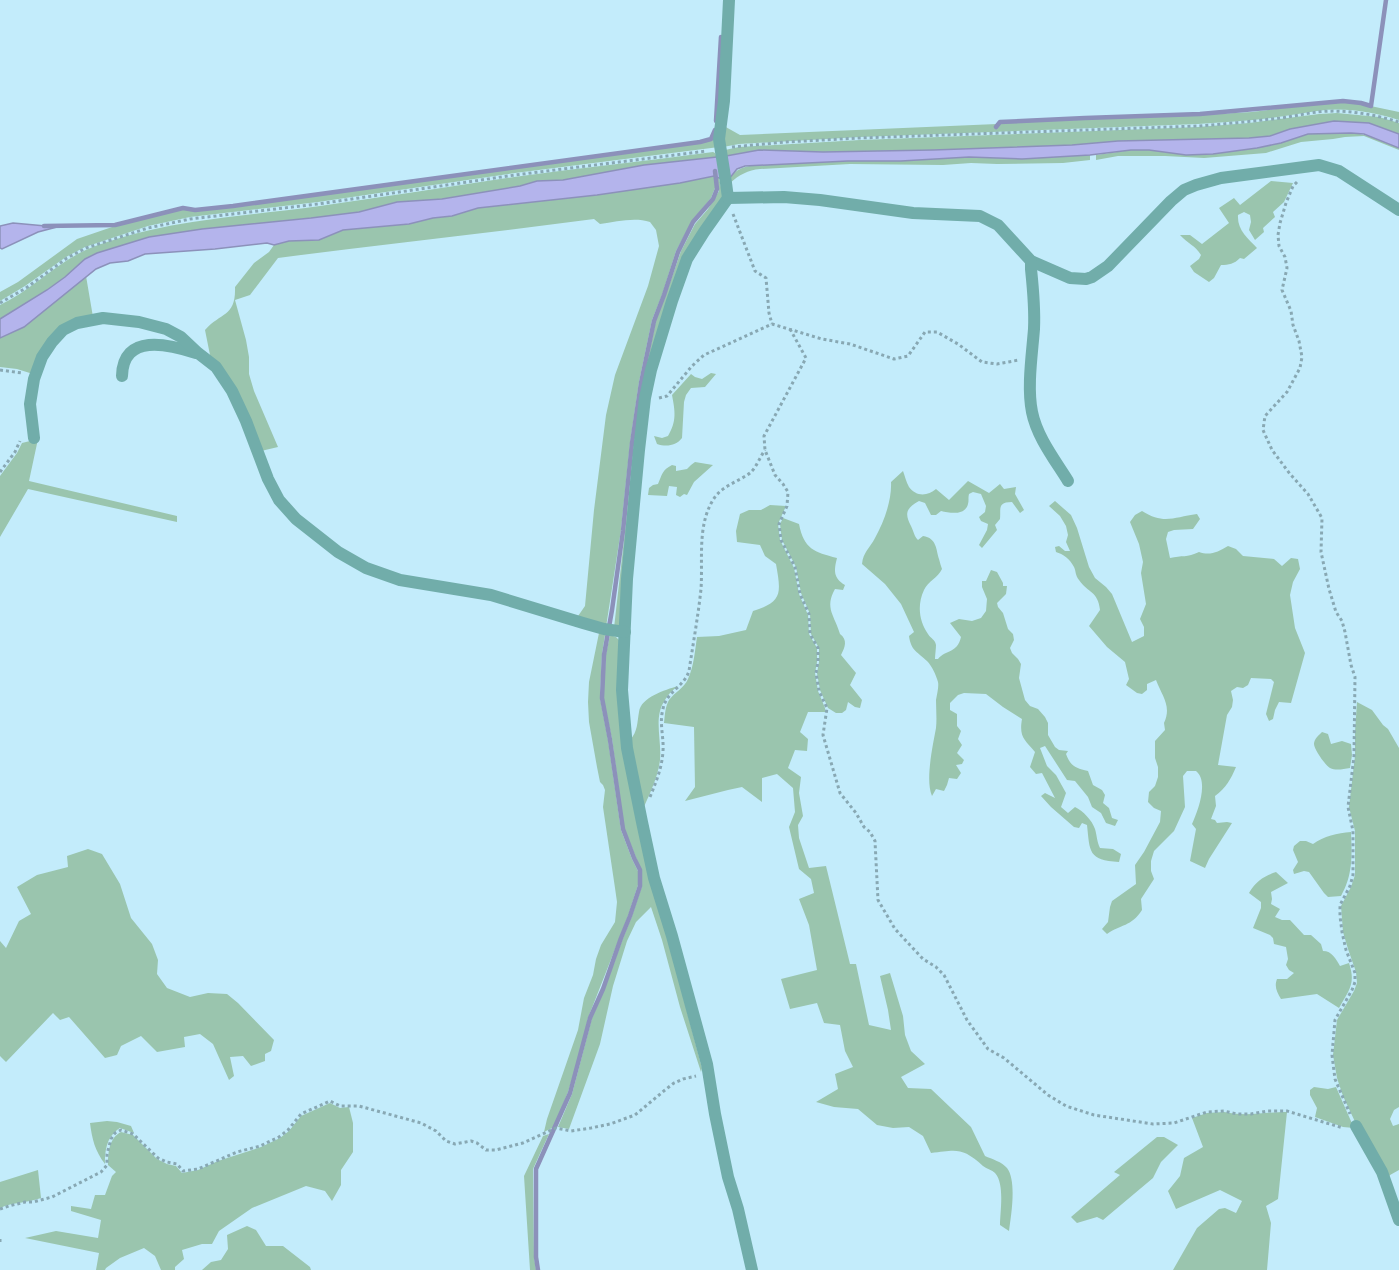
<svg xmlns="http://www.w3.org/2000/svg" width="1399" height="1270" font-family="'Work Sans',sans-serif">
<rect width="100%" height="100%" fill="#c3ecfb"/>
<g fill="#9ac5ae">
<path d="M 1343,102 L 1361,104 L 1399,112 L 1399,120 C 1373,112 1345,107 1317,111 C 1302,113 1287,116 1271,118 C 1247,121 1222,122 1198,124 L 860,137 L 739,144 L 723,147 L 724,126 L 740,135 L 997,124 L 995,126 L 997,127 L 1000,123 L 1085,119 L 1200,115 L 1252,112 L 1323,103 Z"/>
<path d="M 1337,113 L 1379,117 L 1399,123 L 1399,134 L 1391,131 L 1334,121 L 1290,129 L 1270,136 L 1249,138 L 1118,141 L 1072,145 L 933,150 L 823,152 L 759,150 L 726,156 L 725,150 L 739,147 L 860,140 L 1198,127 L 1249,123 L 1319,114 Z"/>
<path d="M 716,132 L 719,147 L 515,173 L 318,202 L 190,217 L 148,226 L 85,247 L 66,257 L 25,286 L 0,301 L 0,292 L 18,282 L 77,239 L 115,226 L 173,211 L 183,209 L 195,211 L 233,207 L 701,143 L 712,140 Z"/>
<path d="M 1351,133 C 1368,134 1383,140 1399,148 L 1399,150 L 1364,136 L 1345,137 L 1333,139 L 1301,142 L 1266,153 L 1204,158 L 1165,156 L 1118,156 L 1096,160 L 1096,155 L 1131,150 L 1149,150 L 1186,155 L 1213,154 L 1257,148 L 1281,143 L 1308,134 Z"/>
<path d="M 713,152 L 715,153 L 717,157 L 644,165 L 563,180 L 537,181 L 520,186 L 442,199 L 397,202 L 359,212 L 311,218 L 202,229 L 65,277 L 47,290 L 0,319 L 0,305 C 32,290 56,263 88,249 C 164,219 241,217 320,206 C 385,197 449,187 514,177 C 580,168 646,161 713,152 Z"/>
<path d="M 1090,155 L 1090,160 L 1063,163 L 997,164 L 971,163 L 943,165 L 850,164 L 760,169 C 748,170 739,175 730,183 L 729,179 C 738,168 742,167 756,165 L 848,161 L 901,161 L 969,157 L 1022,159 Z"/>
<path d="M 715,176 L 719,178 L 723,196 L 694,241 L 650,364 L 622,624 L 614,628 L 635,443 L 644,378 L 656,320 L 666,294 L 681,251 L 695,224 L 708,209 L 719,191 L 718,184 L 715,178 L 715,188 L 711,198 L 692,221 L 676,251 L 662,295 L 652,320 L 639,382 L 630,443 L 621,530 L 606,627 L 576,619 L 585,606 L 594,510 L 606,415 L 615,375 L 648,286 L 659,246 L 656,230 L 650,222 C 634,217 616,222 600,224 L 594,219 C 489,233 383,244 278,258 L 250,295 L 235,300 L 246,340 L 249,357 L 249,374 L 254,391 L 278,447 L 261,451 L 211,360 L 205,330 C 221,312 236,317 235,287 L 254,263 L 269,252 L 274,245 L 289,241 L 319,240 L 343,230 L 409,224 L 433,218 L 452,216 L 478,208 L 597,195 Z"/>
<path d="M 1271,181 L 1293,183 L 1284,202 L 1273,212 L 1275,217 L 1263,228 L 1264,232 L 1255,240 L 1249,230 L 1251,222 L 1250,215 L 1244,212 L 1238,215 C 1237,230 1248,238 1257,248 L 1244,259 L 1240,258 C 1234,264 1229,265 1221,265 L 1214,278 L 1209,282 L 1194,272 L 1190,266 L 1199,259 L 1201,255 C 1196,246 1187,243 1180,235 L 1190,235 L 1202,244 L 1229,223 L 1219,208 L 1234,198 L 1240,205 Z"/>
<path d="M 86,276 L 93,317 L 76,320 L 33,374 L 17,369 L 0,367 L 0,338 L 24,327 Z"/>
<path d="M 711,373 L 716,374 L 705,387 L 691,388 L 686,395 L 684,402 L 682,438 C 676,446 666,447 657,444 L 654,436 L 662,438 L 668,436 C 677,421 675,411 672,395 L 691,374 L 695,377 L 702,379 Z"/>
<path d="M 38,439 L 29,481 L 177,516 L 177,522 L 28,489 L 0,537 L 0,476 L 17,453 L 22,443 Z"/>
<path d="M 695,462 L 713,465 L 694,482 L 687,495 L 684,494 L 680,497 L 676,495 L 677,487 L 669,486 L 667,496 L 648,495 L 649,488 L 653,485 L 658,484 C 662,475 662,470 672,465 L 676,466 L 676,471 L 687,469 L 691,465 Z"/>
<path d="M 903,471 C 905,476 906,482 909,487 C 916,497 928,496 936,489 L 949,500 L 968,481 L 989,493 L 1000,484 L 1004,489 L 1016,487 L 1015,494 L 1024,510 L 1020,513 L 1012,502 C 997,502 1001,509 1000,519 L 995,525 L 997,530 L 982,548 L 979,545 L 987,530 L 988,524 L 981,521 L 979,517 L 985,512 L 986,506 L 981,494 L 973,492 L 969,494 C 968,498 969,501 968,504 C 965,516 950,513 941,511 L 936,515 L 931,515 L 925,503 L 919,501 C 905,509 905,514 911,526 C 914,532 914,536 918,540 L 923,536 C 937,538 936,550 939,559 C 940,563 941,566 942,569 C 938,578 928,581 924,590 C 917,605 919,621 928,634 C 931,639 935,639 936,645 C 936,649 935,655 935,659 L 938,659 C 946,649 957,654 961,637 L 950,623 L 959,619 L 972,621 L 981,618 L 986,611 L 987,599 L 982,587 L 982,581 L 986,581 L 991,570 L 997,572 L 1003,583 L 1003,586 L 1007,586 L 1006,594 L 997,603 L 998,607 L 1003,613 L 1008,629 L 1013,634 L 1014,640 L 1010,648 L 1012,653 L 1018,659 L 1021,664 L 1019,678 L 1025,700 L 1030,706 L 1038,709 L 1045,717 L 1048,723 L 1048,735 L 1055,747 L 1059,750 L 1068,751 L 1066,754 C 1071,767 1076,768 1088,771 L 1093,785 L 1102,790 L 1105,795 L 1103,803 L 1109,808 L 1112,818 L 1118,820 L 1115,826 L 1106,823 L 1101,813 L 1092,807 L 1088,797 L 1075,781 L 1067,780 L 1045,746 L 1040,748 L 1047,766 L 1056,775 L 1066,793 L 1061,807 L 1068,813 L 1075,807 C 1083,811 1092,820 1095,829 C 1097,836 1097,842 1100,848 L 1113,849 L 1121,854 L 1119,862 C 1088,860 1090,852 1087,825 L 1082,823 L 1079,828 L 1074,827 L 1051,807 L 1041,796 L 1045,793 L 1055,798 L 1042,773 L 1036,774 L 1030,767 L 1035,752 C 1024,739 1019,737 1022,719 L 1003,707 L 986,694 L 964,693 L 958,695 L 950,703 L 950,710 L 957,714 L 957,726 L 961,731 L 958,739 L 962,745 L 957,753 L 964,760 L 962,764 L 956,765 L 961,773 L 957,779 L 949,778 L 947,785 L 944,791 L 936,789 L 932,796 C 925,780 933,745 936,728 C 937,719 936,709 936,700 C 937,694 939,687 938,682 C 936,675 932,666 927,661 C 918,652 911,651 909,636 L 914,632 L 901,604 L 885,584 L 862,564 C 863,552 870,548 875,538 C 884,522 892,500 891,482 Z"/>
<path d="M 1055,501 L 1071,515 L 1077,528 L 1089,567 L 1095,578 L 1106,587 L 1112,594 L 1132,642 L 1144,636 L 1144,627 L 1140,619 L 1146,604 L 1141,573 L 1143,562 L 1139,544 L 1130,522 L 1135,515 L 1142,511 C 1164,525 1174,517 1197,514 L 1200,519 L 1193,529 L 1174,530 L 1168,532 L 1166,539 L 1170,558 C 1182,555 1187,558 1199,552 C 1210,556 1218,552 1228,546 L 1236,549 L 1243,556 L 1274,559 L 1282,566 L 1291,558 L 1298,559 L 1300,569 L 1293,582 L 1290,595 L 1295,628 L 1305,653 L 1291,703 L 1279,702 L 1275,710 L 1273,719 L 1269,721 L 1266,714 L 1274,682 L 1271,679 L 1251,678 L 1248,685 L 1243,688 L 1237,687 L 1231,691 L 1233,700 L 1232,707 L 1227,715 L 1218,765 L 1236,767 C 1231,779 1226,788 1215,796 L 1216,806 L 1211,819 L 1215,820 L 1217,823 L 1227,822 L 1232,823 L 1209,859 L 1205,868 L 1190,861 L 1196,829 L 1192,824 C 1198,811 1209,781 1196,771 L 1187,771 L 1183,776 L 1185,807 L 1174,831 L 1154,851 L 1151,861 L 1151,871 L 1154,879 L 1141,899 L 1142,910 C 1131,927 1121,924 1107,934 L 1102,929 L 1108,922 L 1110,907 L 1112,901 L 1136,884 L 1135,865 L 1144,852 L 1160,822 L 1161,811 L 1154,808 L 1148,802 L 1149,792 L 1155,786 L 1158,777 L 1158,767 L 1155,758 L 1155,741 L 1165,730 L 1164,723 C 1172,706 1162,696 1156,680 L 1147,684 L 1147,690 L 1142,694 L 1137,693 L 1126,685 L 1129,679 L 1125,662 L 1107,647 L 1089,626 L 1100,610 C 1098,591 1088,593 1079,580 C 1075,575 1076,571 1074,567 C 1070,559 1063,554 1056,552 L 1055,547 L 1059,546 L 1065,551 L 1070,551 L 1066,542 L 1068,535 L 1066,526 L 1060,516 L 1049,506 Z"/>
<path d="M 770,505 L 786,506 L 778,524 L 780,540 L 794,568 L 799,594 L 808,615 L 809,634 L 817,648 L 817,662 L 815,673 L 818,691 L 825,708 L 825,712 L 808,712 L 800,732 L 808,739 L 807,751 L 795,750 L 788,768 L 801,777 L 799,793 L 803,816 L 798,825 L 799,838 L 809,868 L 826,866 L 850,964 L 856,964 L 869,1025 L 891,1030 L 888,1010 L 880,976 L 890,973 L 903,1016 L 905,1035 L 911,1051 L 925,1064 L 901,1077 L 908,1088 L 931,1089 L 971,1127 L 985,1156 C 992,1159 1002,1162 1007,1168 C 1017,1181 1011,1216 1009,1231 L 1000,1225 C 1000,1212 1005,1184 995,1173 C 992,1170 987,1169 983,1166 C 962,1147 957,1150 931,1153 L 923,1136 L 909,1127 L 893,1128 L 877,1125 L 858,1109 L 834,1107 L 816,1102 L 838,1089 L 835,1074 L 853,1067 L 845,1051 L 840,1025 L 824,1023 L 817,1003 L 790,1009 L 781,979 L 817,970 L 809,925 L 799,899 L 814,893 L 811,879 L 799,869 L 789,827 L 795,812 L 793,788 L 777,774 L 762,778 L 762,802 L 742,787 L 728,790 L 685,801 L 695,787 L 694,727 L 664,723 C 665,715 665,707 669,700 C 675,692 684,688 688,679 C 694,666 695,650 697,637 L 719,636 L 746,630 L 753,611 C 783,602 781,593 776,564 L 765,556 L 760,545 L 737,542 L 736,531 L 740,514 L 749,510 L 761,510 Z"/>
<path d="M 783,518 L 799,524 C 804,549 814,552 837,558 C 834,570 833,578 845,585 L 843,590 L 835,589 C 824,608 835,616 840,634 C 848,640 845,647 841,655 L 856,673 L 850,685 L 862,700 L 860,708 L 855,707 L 848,702 L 846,710 L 842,713 L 836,713 L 828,708 L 820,690 L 817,673 L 819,662 L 819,648 L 811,634 L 810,614 L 801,593 L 796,567 L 782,540 L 780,524 Z"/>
<path d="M 599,633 L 605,635 L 602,654 L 600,698 L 608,740 L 621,830 L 632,859 L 638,871 L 638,885 L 628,916 L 588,1018 L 581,1050 L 568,1092 L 554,1127 L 544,1132 L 547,1119 L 578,1030 L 584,998 L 593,975 L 596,959 L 601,945 L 615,922 L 617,902 L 615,888 L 603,807 L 605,790 L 603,785 L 600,782 L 597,767 L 589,722 L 588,702 L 589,682 Z"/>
<path d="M 610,635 L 616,637 L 619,640 L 618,688 L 667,936 L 702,1068 L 701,1072 L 680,1007 L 662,940 L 651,907 L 636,922 L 627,941 L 613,986 L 600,1044 L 569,1129 L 558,1127 L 572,1094 L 592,1018 L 605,988 L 623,938 L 632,916 L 642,886 L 641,870 L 624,828 L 612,739 L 603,697 L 606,654 Z"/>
<path d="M 678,686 C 673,690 668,694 665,700 C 653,717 662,740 660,760 C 658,777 650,793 643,809 L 630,740 C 638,731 637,723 639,712 C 641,697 665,690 678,686 Z"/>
<path d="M 1357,702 L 1372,710 L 1383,725 L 1388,729 L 1399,748 L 1399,1107 L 1394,1110 L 1390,1119 L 1393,1126 L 1399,1124 L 1399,1170 L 1390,1175 L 1387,1180 L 1357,1126 L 1343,1096 L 1337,1078 L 1333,1055 L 1337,1020 L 1354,991 L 1357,983 L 1356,972 L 1348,949 L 1343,932 L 1341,906 L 1351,887 L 1355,875 L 1355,831 L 1349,807 L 1355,756 L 1355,732 Z"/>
<path d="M 1322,732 L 1328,734 L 1331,744 L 1342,741 L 1351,744 L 1352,755 L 1350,768 C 1343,769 1336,771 1330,768 C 1325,765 1314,749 1314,744 C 1314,739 1319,735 1322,732 Z"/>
<path d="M 1351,832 C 1352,856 1353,875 1341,896 L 1328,897 L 1324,893 L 1309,872 L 1304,871 L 1294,874 L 1293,870 L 1298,862 L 1293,850 L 1294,846 L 1300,841 L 1306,841 L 1313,844 C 1324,836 1337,833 1351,832 Z"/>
<path d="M 88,849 L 102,854 L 120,884 L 131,918 L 152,944 L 158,960 L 157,974 L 167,988 L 190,997 L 208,993 L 227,994 L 238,1003 L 274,1040 L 271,1051 L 265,1054 L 265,1061 L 251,1066 L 243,1056 L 230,1057 L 234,1076 L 229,1080 L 213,1044 L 200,1034 L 184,1037 L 185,1047 L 157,1052 L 141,1036 L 121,1046 L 117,1055 L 105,1058 L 69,1017 L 60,1020 L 53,1013 L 6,1062 L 0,1056 L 0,941 L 6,948 L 19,921 L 31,914 L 17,887 L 37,875 L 68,867 L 67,856 Z"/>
<path d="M 1276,872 L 1288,883 L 1271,892 L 1272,899 L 1271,904 L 1280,909 L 1275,917 L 1282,920 L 1290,920 L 1304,935 L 1311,935 L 1321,944 L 1323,951 C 1332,951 1336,959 1340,966 L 1349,963 C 1356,984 1349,990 1339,1008 L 1317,994 L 1281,999 C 1277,992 1274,987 1277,979 L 1287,979 L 1294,973 L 1289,970 L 1286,965 L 1288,959 L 1286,947 L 1274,944 L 1273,938 L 1270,935 L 1253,928 L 1261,908 L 1261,902 L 1249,893 C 1256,881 1264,876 1276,872 Z"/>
<path d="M 1314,1087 L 1328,1089 L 1336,1087 L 1354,1128 L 1343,1127 L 1315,1117 L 1317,1108 L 1310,1095 L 1310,1090 Z"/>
<path d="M 330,1103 L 340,1108 L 349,1107 L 353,1123 L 353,1152 L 341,1170 L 341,1185 L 332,1201 L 325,1191 L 306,1186 L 252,1208 L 219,1231 L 212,1244 L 202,1244 L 182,1250 L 184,1259 L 175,1267 L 175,1270 L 161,1270 L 155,1256 L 144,1248 L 120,1258 L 106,1268 L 105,1270 L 96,1270 L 99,1253 L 25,1238 L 56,1231 L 98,1238 L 101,1220 L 71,1211 L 71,1206 L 91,1209 L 95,1195 L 105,1195 L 112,1176 L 116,1172 L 108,1165 C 108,1153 109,1138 121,1132 L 133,1135 L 157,1159 L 167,1164 L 176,1166 L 182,1173 L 198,1170 L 218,1161 L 261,1147 L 280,1138 L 289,1131 L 301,1116 Z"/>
<path d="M 1224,1112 C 1248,1117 1263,1112 1287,1112 L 1278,1199 L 1266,1206 L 1271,1223 L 1267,1270 L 1173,1270 L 1197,1228 L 1219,1209 L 1225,1208 L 1236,1213 L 1242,1201 L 1220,1190 L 1176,1209 L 1168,1191 L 1180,1176 L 1184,1158 L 1203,1147 L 1192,1118 L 1207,1113 Z"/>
<path d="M 107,1121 L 117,1122 L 131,1126 L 134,1133 L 120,1128 C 107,1136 105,1149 105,1164 C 95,1151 92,1139 90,1123 Z"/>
<path d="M 549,1134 L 533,1169 L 534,1257 L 536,1270 L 530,1270 L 524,1176 L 543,1136 Z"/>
<path d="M 1157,1137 L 1164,1137 L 1178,1145 L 1161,1162 L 1153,1178 L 1103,1220 L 1097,1217 L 1077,1223 L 1071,1217 L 1120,1175 L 1114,1172 Z"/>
<path d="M 38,1170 L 41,1198 C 28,1203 13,1202 0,1208 L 0,1182 Z"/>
<path d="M 247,1226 L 256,1230 L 266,1246 L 283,1246 L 310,1267 L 311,1270 L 202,1270 L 211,1262 L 221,1260 L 228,1249 L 227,1235 Z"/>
</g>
<g fill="#b4b4ec" stroke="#8c91ba" stroke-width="1.5">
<path d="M 1334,121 L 1369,123 L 1399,134 L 1399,148 L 1364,134 L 1351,133 L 1308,134 L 1281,143 L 1257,148 L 1213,154 L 1186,155 L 1149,150 L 1131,150 L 1090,155 L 1022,159 L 969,157 L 901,161 L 848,161 L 745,166 L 737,169 L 729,179 L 719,178 L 714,176 L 680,183 L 597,195 L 478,208 L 452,216 L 433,218 L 409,224 L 343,230 L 319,240 L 289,241 L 274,245 L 267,243 L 215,249 L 145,254 L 128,261 L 110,263 L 96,269 L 24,327 L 0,338 L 0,319 L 47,290 L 65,277 L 85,259 L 97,253 L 149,237 L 202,229 L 311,218 L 359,212 L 397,202 L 442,199 L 520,186 L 537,181 L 563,180 L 644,165 L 726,156 L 759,150 L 823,152 L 933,150 L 1072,145 L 1118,141 L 1249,138 L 1270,136 L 1290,129 Z"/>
<path d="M 13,223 L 57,227 L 38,232 L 2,249 L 0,248 L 0,226 Z"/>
</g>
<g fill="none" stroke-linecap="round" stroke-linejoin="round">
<g stroke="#8c91ba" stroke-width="4.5">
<path d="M 716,121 L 721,37"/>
<path d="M 996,127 L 1000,122 L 1085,118 L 1200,114 L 1343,101 L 1361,103 L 1371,106 L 1386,0"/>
<path d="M 44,226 L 115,225 L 183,208 L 195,210 L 233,206 L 700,142 L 711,139 L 715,130"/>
<path d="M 538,1270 L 536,1257 L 536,1169 L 570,1093 L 590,1018 L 603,989 L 621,938 L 630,916 L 640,886 L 640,870 L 634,858 L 623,829 L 610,740 L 602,698 L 604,655 L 612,610 L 623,531 L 632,443 L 641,383 L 654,321 L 664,295 L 678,252 L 693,222 L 713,199 L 717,189 L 715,171"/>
</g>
<g stroke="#88a8b3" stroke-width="3" stroke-dasharray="3 3" stroke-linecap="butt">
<path d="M 732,147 L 786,142 L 860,138 L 1198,126 C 1222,124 1247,122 1271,119 C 1287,118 1302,114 1317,112 C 1344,109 1373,114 1399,122"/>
<path d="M 1297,182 L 1293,186 L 1286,203 L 1280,223 L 1278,235 L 1279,246 L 1285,257 L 1287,268 L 1282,290 L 1291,311 L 1293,325 L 1299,341 L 1302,357 L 1300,368 L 1287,392 L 1265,416 L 1263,430 L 1272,450 L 1290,474 L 1308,494 L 1322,518 L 1321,552 L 1329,589 L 1336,612 L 1342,621 L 1345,632 L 1351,665 L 1355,677 L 1354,756 L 1348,807 L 1353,831 L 1353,875 L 1350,886 L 1340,905 L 1340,916 L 1342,932 L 1346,950 L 1355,973 L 1355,982 L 1352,990 L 1335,1020 L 1332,1055 L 1335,1079 L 1350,1114"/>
<path d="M 733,214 L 755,271 L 766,278 L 769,313 L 772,324"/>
<path d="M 0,303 L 26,288 L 67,258 L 86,248 L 148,228 L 190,219 L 318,204 L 515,175 L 707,151"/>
<path d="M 790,329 L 806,358 L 764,436 L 765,450 L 775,475 L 783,484 L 788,492 L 787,506 L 779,524 L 781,540 L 795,567 L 800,594 L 809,614 L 810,634 L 818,648 L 818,662 L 816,673 L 819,691 L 827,708 L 823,735 L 840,793 L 856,813 L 864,827 L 870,832 L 875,841 L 878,900 L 895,929 L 923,959 L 936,967 L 944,975 L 967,1020 L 988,1049 L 1004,1058 L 1048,1095 L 1066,1106 L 1094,1115 L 1153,1124 L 1174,1123 L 1207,1112 L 1224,1111 L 1237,1114 L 1251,1114 L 1268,1111 L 1287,1111 L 1343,1128"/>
<path d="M 0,370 L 22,373"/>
<path d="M 659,398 L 667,396 L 692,366 L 704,355 L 772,324 L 822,339 L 850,344 L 894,359 L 908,356 L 925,332 L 937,332 L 958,344 L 982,362 L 997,364 L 1019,360"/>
<path d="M 0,472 L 15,452 L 20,441"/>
<path d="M 650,797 C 656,782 662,768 663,751 C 664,737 659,723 663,709 C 666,692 684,687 689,671 C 693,644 698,617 701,589 C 703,560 697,526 713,500 C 721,486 738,482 750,473 C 756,468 760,457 765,450"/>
<path d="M 0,1209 L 9,1206 L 25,1202 L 33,1202 L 52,1197 L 101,1172 L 107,1165 L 107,1154 L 111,1139 L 115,1133 L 121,1130 L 133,1134 L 158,1158 L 167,1162 L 177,1164 L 183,1171 L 198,1169 L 237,1152 L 260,1146 L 279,1137 L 288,1130 L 301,1114 L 330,1101 L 340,1106 L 359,1106 L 421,1123 L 436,1131 L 446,1141 L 455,1144 L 471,1141 L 477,1143 L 486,1150 L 496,1150 L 523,1143 L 556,1128 L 571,1131 L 591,1128 L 610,1124 L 635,1115 L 665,1090 L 674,1083 L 683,1079 L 696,1076"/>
<path d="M 0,1239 L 0,1242"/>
</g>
<g stroke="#71adaa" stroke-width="12">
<path d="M 729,0 L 724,101 L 719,139 L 726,183 L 728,198 L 704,232 L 687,259 L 672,301 L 651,370 L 645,398 L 639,450 L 627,579 L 622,690 L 627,748 L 642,822 L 654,878 L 672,936 L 707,1064 L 715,1114 L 728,1177 L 738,1209 L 752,1270"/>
<path d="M 728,198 L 784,197 L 820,200 L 913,213 L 980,216 L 998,225 L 1031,261 L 1070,278 L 1086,279 L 1092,277 L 1108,266 L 1171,201 L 1184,190 L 1196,185 L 1221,178 L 1319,165 L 1339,171 L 1399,210"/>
<path d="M 1031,261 L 1031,269 C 1033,288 1035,309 1034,329 C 1032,355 1027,387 1032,412 C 1037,437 1055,460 1068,481"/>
<path d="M 122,376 C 123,333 168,344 196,353"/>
<path d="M 34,438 L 30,404 L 34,379 L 42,357 L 52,342 L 63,330 L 77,323 L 103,318 L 139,322 L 166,329 L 181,337 L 198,353 L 216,367 L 232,391 L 246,421 L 268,479 L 279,500 L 296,519 L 338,552 L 366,568 L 400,580 L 491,595 L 583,623 L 604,629 L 625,632"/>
<path d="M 1356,1126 L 1382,1172 L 1399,1220"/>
</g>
</g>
</svg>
